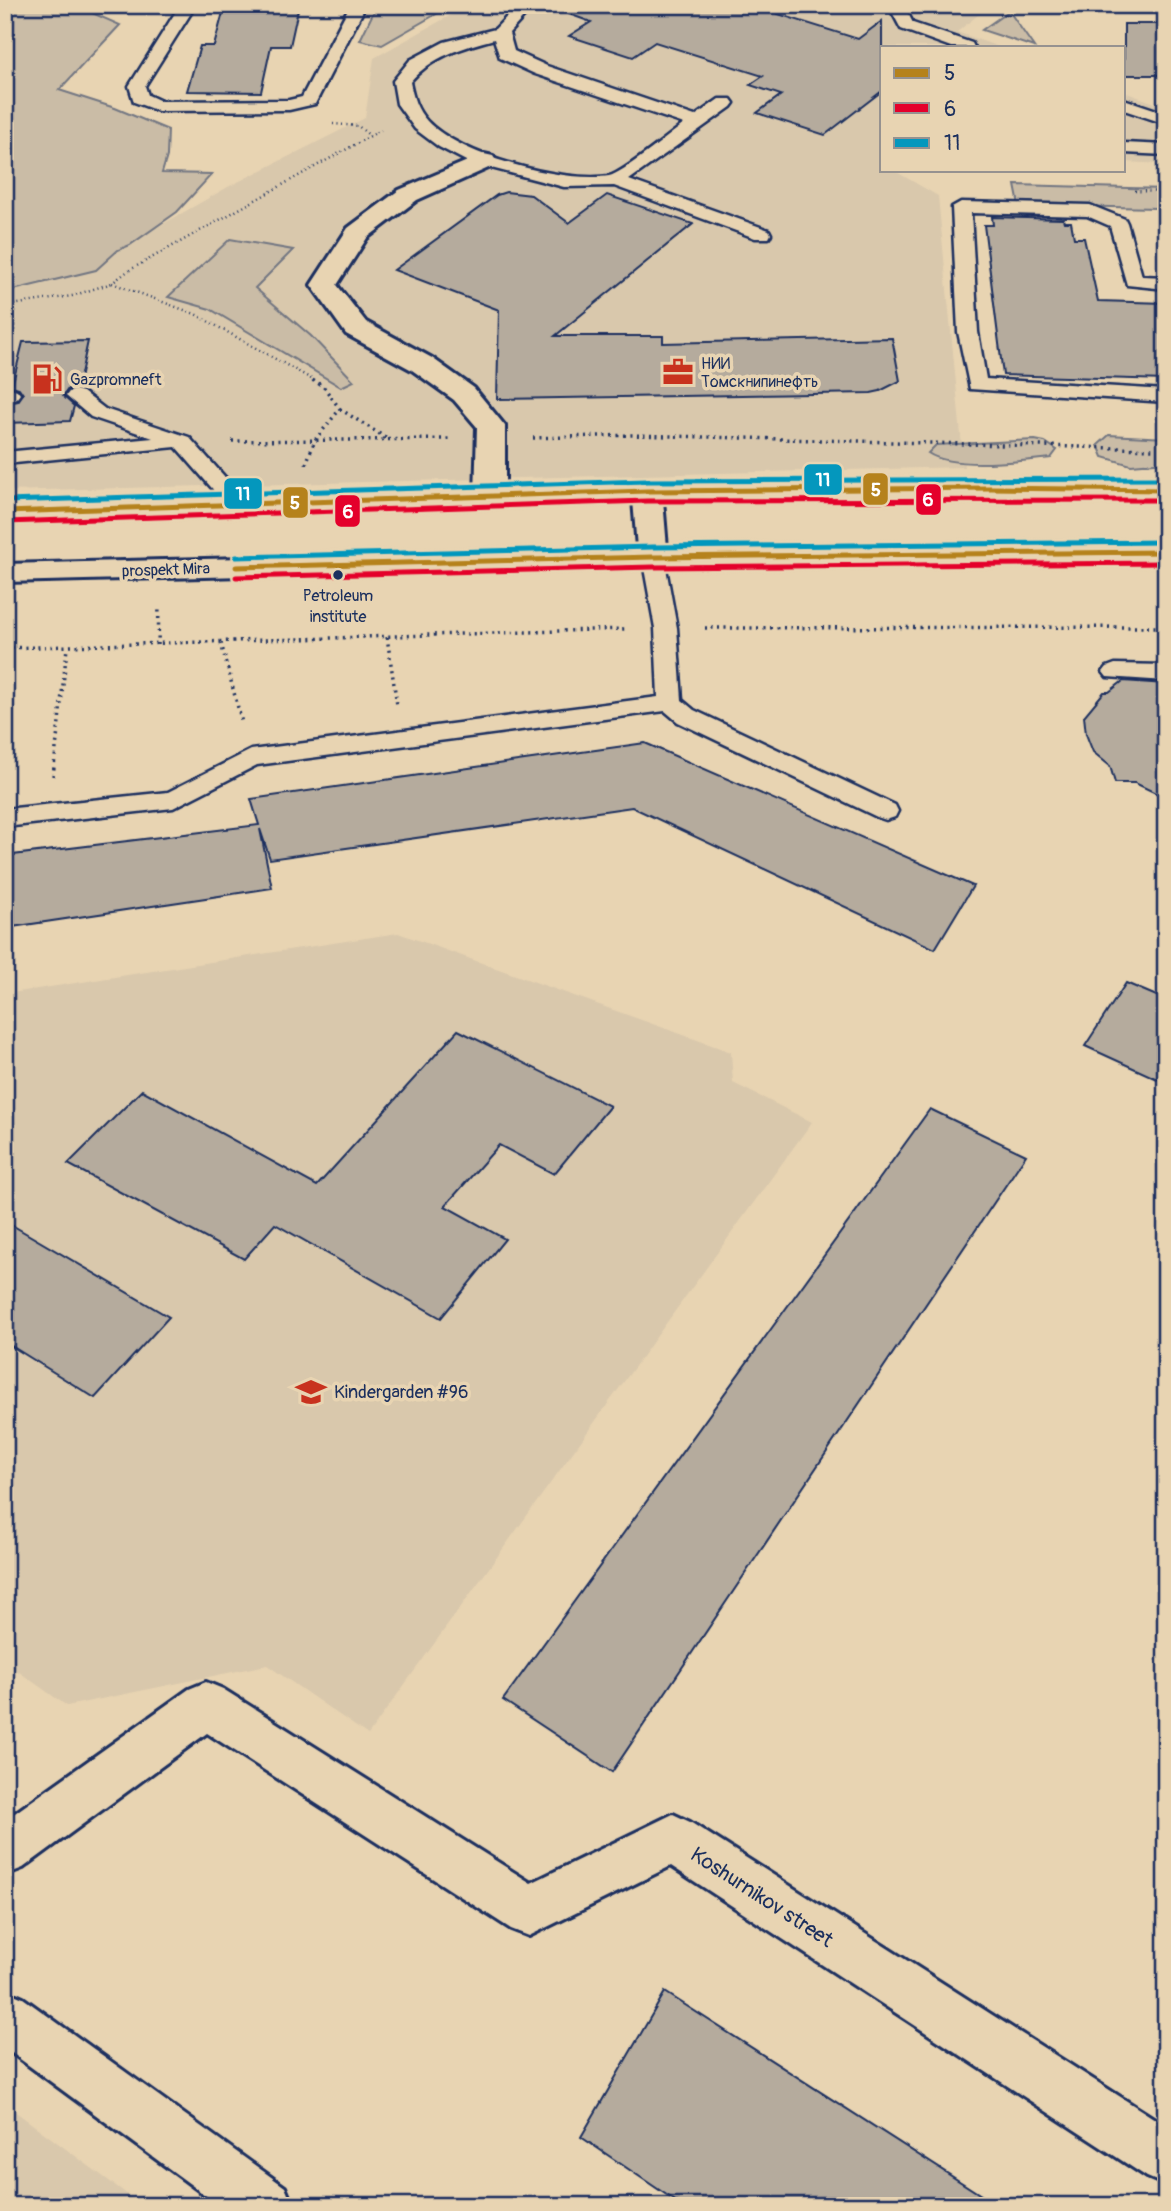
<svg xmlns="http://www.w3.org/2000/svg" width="1171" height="2211" font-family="Pangolin,sans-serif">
<rect width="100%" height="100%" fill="#e8d4b2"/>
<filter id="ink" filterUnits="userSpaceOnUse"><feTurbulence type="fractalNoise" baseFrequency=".0143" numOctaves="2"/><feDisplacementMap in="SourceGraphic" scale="14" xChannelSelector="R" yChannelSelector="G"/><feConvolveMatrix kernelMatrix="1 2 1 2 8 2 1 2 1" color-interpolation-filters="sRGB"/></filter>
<g filter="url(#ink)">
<g fill="#d9c8ac">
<path d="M 469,5 L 962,5 L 983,11 L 957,32 L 999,47 L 882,47 L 882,170 L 893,170 L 938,196 L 964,467 L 5,491 L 5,286 L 75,274 L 228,187 L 365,118 L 374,58 Z"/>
<path d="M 1124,92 L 1166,107 L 1166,164 L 1124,162 Z"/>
<path d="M 398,933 L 731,1052 L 733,1083 L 812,1122 L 368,1735 L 267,1665 L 67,1706 L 5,1662 L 5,994 Z"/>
<path d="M 5,2104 L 143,2206 L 5,2206 Z"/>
</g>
<g fill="#cabca6" stroke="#727682" stroke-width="2">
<path d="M 5,5 L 74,5 L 120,25 L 59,90 L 115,108 L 168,130 L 167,156 L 162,173 L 212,174 L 177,212 L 130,245 L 118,250 L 96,270 L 5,292 Z"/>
<path d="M 377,5 L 452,5 L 382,45 L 360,40 Z"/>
<path d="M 1009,11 L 1034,47 L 982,30 Z"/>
<path d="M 1015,185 L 1166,189 L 1166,240 L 1157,208 L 1019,205 Z"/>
<path d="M 230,239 L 293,250 L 255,288 L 311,336 L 354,381 L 341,387 L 210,309 L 168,297 Z"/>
<path d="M 1109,435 L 1166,438 L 1166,462 L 1131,465 L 1103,457 L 1098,445 Z"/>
<path d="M 1035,440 L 1045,442 L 1057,450 L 1051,458 C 1020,461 953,470 928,453 L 936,445 Z"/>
</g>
<g fill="#b5ab9d" stroke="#1b2f5e" stroke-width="2">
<path d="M 225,5 L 299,5 L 290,46 L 271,46 L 261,92 L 187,91 L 200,46 L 214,46 Z"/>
<path d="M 570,5 L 749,5 L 858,39 L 882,21 L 882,91 L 825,135 L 757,113 L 781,95 L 750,85 L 763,76 L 655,42 L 633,57 L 569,36 L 591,22 L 569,14 Z"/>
<path d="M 1124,24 L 1159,24 L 1166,45 L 1166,75 L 1124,75 Z"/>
<path d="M 506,192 L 531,195 L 569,223 L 607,195 L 693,224 L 555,336 L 663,336 L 663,343 L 892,338 L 900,381 L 880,391 L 871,393 L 497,399 L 499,310 L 394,270 L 497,195 Z"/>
<path d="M 992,217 L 1063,219 L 1064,222 L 1071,222 L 1074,238 L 1084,238 L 1098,301 L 1166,303 L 1166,380 L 1003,375 L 984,225 L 993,225 Z"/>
<path d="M 88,341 L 78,388 L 68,389 L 63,396 L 74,406 L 70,421 L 5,423 L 8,403 L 18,401 L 23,394 L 19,388 L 12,386 L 23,342 Z"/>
<path d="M 1123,681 L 1166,684 L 1166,798 L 1135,783 L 1115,783 L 1110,766 L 1093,752 L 1086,734 L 1084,716 L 1104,692 L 1109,692 Z"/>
<path d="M 645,743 L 973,886 L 935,949 L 632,807 L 270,859 L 260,829 L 272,888 L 5,928 L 5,856 L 259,825 L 251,799 Z"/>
<path d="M 1126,983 L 1166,1000 L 1166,1083 L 1085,1046 Z"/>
<path d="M 458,1030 L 610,1106 L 554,1174 L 499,1145 L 445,1206 L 505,1239 L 441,1318 L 275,1224 L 244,1259 L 68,1164 L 142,1090 L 317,1186 Z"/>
<path d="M 930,1109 L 1026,1155 L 612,1772 L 503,1700 Z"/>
<path d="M 5,1221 L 169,1317 L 95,1398 L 5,1342 Z"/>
<path d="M 665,1992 L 998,2206 L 683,2206 L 581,2137 Z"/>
</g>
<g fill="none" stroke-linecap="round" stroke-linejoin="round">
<g stroke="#1b2f5e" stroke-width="5">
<g id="lane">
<path d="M 180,5 L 196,5 L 145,86 L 148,95 L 161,101 L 289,100 L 302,97 L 350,5 L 366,5 L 315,104 L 289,110 L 158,111 L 134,102 L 129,86 Z"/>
<path d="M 518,5 L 535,5 L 509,33 L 514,51 L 547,66 L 695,116 L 719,99 L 731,99 L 734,103 L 731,107 L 629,180 L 769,230 L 771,234 L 769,238 L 755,238 L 614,186 L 564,187 L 468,162 L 439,147 L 415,129 L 397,104 L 393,81 L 410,60 L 444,42 L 495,29 ZM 494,39 L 500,58 L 535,74 L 684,124 C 670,134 622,174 609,176 C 562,183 460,156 427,121 C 416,109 413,97 410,82 C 432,56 462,48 494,39 Z"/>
<path d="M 877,5 L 904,6 L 913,23 L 972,43 L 974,47 L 951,47 L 901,29 L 892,12 Z"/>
<path d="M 1124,99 L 1166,113 L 1166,124 L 1124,110 Z"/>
<path d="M 1124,143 L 1166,145 L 1166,155 L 1124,153 Z"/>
<path d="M 961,202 L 1090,205 L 1125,219 L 1127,223 L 1142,276 L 1166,277 L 1166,289 L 1127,285 L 1110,226 L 1087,216 L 971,213 L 978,332 L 986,379 L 1166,390 L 1166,402 L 970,389 L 958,332 L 952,207 Z"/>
<path d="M 10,388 L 17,390 L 20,394 L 17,398 L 5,401 L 5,389 Z"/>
<path d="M 76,390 L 83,392 L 105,409 L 189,437 L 250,505 L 247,510 L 231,510 L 176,447 L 5,464 L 5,452 L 153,438 L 91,417 L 66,396 L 69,392 Z"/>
<path d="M 653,550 L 661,552 L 664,557 L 677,628 L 682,700 L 694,710 L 895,805 L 898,811 L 895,817 L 886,820 L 877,817 L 678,722 L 665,711 L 257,765 L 173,808 L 5,827 L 5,809 L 168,792 L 251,750 L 658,697 L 655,628 L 642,557 L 645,552 Z"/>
<path d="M 1115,664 L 1166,665 L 1166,681 L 1107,677 L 1103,672 L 1107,667 Z"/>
</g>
</g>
<g stroke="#1b2f5e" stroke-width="6">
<g id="street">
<path d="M 484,154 L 493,156 L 496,161 L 493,166 L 417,200 L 367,238 L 337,285 L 366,322 L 432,358 L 474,388 L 505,426 L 505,497 L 500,503 L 490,506 L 480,503 L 475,497 L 477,427 L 454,400 L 412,370 L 346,334 L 311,285 L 348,228 L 399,190 Z"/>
<path d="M 206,1682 L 223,1689 L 531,1883 L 673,1814 L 690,1822 L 1166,2126 L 1166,2185 L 1147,2177 L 671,1866 L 529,1936 L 511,1929 L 207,1733 L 23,1868 L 5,1875 L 5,1820 L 189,1689 Z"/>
<path d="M 5,1990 L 23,1998 L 285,2187 L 293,2206 L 220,2206 L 5,2048 Z"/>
</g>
</g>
<g stroke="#1b2f5e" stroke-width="6">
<path id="primary" d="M 991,479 L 1166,481 L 1166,499 L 991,497 L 663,500 L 667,548 L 1166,543 L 1166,561 L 653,566 L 5,582 L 5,564 L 637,548 L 633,500 L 5,521 L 5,503 L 647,482 Z"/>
</g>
<g stroke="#1b2f5e" stroke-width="2.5" stroke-dasharray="1 3.5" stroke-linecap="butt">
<path d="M 333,124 L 358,126 L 370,136"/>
<path d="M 1135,191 L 1166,192"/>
<path d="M 5,306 L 72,296 L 112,283"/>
<path d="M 315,381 L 195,314 L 112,283 L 128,271 L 381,130"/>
</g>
<g stroke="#1b2f5e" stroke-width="3.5" stroke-dasharray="2 4.5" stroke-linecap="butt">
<path d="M 340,409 L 386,438"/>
<path d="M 533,438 L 632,435 L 1154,449"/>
<path d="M 232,441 L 451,439"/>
<path d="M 306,464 L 315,440 L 340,409 L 323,386 L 312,380"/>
<path d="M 705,628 L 1166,627"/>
<path d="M 387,637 L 397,705"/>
<path d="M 221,643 L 242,723"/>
<path d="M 158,645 L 159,606"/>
<path d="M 5,648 L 626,629"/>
<path d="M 53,776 L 67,648"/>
</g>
<use href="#lane" fill="#e8d4b2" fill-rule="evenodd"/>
<use href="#street" fill="#e8d4b2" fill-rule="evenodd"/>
<use href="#primary" fill="#e8d4b2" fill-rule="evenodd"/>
<g stroke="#e8d4b2" stroke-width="10">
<g id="bus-1">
<path d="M 5,512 L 647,491 L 991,488 L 1166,490"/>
<path d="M 236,567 L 653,557 L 1166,552"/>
</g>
</g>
<g stroke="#e8d4b2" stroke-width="10">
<g id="bus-2">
<path d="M 5,522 L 647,501 L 1166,500"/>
<path d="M 236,577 L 653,567 L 1166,563"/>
</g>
</g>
<g stroke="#e8d4b2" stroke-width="10">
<g id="bus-3">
<path d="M 5,501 L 647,481 L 1166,479"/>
<path d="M 236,557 L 653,547 L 1166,542"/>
</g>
</g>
<use href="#bus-1" stroke="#b5821c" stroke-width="5"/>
<use href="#bus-2" stroke="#e4002b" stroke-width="5"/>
<use href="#bus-3" stroke="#0497bd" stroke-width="5"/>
</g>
</g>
<defs>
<g id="office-bare" transform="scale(2.415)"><path d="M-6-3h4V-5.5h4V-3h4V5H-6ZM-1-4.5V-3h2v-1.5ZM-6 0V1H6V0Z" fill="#c8321e" stroke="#e8d4b2" stroke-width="2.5" paint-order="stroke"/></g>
<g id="fuel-bare" transform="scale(2.415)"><path d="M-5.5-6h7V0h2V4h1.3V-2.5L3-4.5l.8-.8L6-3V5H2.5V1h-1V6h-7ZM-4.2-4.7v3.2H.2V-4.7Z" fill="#c8321e" stroke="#e8d4b2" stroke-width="2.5" paint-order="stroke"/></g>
<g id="school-bare" transform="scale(2.415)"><path d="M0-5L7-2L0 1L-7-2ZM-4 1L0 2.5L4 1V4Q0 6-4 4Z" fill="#c8321e" stroke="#e8d4b2" stroke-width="2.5" paint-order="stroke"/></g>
</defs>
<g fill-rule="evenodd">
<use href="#office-bare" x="678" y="372"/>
<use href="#fuel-bare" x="47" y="379"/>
<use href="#school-bare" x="311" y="1392"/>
</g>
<circle fill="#1b2f5e" stroke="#e8d4b2" stroke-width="2.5" cx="338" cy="575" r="6"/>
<g text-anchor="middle" stroke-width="7" stroke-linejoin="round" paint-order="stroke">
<g font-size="16" fill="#1b2f5e" stroke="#e8d4b2" text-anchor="start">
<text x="701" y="369">НИИ<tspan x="701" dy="18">Томскнипинефть</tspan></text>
<text x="70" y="385">Gazpromneft</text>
</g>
<g font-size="16" fill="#1b2f5e" stroke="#e8d4b2">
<text transform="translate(166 569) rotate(-2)" y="6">prospekt Mira</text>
</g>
<g font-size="16" fill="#1b2f5e" stroke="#e8d4b2">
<text x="338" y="601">Petroleum<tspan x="338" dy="21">institute</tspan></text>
</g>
<g font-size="18" fill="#1b2f5e" stroke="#e8d4b2" text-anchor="start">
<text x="334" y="1398">Kindergarden #96</text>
</g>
<g font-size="21" fill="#1b2f5e" stroke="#e8d4b2">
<text transform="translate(762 1897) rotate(33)" y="7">Koshurnikov street</text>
</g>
</g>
<g stroke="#e8d4b2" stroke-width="2.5">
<rect x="803" y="463" width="40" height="33" rx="7" fill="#0497bd"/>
<rect x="862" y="472" width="27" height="34" rx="7" fill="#b5821c"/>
<rect x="223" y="477" width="40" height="33" rx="7" fill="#0497bd"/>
<rect x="915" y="483" width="27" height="33" rx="7" fill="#e4002b"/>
<rect x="282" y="486" width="27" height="33" rx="7" fill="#b5821c"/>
<rect x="334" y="494" width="27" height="34" rx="7" fill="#e4002b"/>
</g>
<g font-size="19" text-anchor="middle" font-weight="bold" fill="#fff">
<text x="823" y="486">11</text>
<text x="876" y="496">5</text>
<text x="243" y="500">11</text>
<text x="928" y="506">6</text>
<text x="295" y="509">5</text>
<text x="348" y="518">6</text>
</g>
<rect width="1171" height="2211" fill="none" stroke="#e8d4b2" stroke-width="28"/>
<rect x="14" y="14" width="1143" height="2183" fill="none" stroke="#1b2f5e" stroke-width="2.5" filter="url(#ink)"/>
<rect x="880" y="46" width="245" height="126" fill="#e8d4b2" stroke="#969290" stroke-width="2"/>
<rect x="894" y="68" width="35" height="10" fill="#b5821c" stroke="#969290" stroke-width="2"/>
<text x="944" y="80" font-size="21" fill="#1b2f5e">5</text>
<rect x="894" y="103" width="35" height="10" fill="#e4002b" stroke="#969290" stroke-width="2"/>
<text x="944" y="116" font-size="21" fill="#1b2f5e">6</text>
<rect x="894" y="138" width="35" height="10" fill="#0497bd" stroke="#969290" stroke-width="2"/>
<text x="944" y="150" font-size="21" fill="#1b2f5e">11</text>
</svg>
